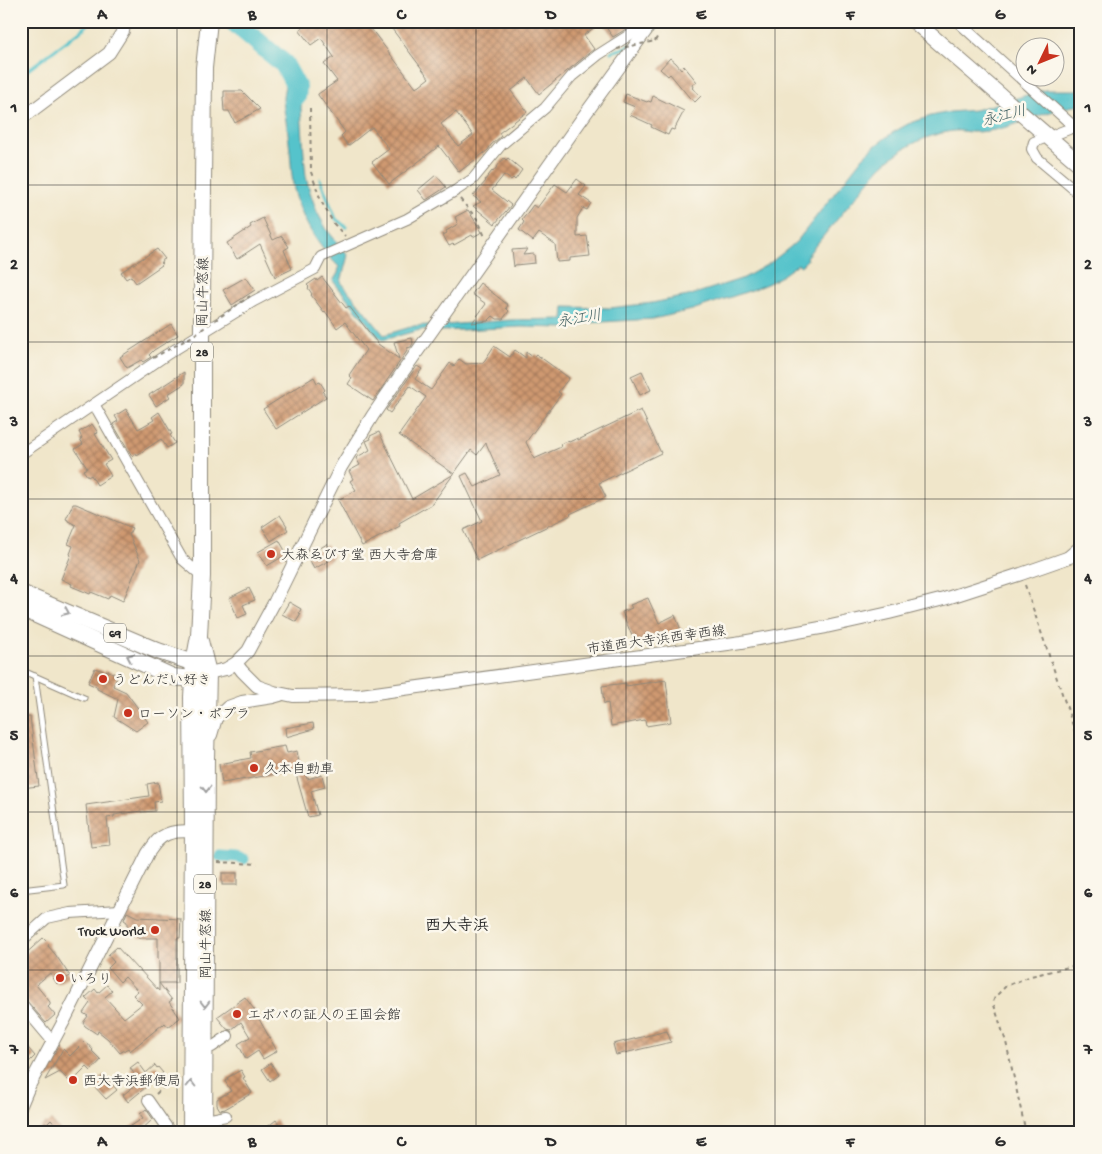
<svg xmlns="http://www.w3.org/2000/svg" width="1102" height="1154" font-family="'Gochi Hand','Klee One',sans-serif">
<defs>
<pattern id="building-cross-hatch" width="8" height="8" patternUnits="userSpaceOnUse" patternTransform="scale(1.25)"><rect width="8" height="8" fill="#cf9971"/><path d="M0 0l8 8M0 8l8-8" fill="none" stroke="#a87d5d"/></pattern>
</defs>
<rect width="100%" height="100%" fill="#fbf7ec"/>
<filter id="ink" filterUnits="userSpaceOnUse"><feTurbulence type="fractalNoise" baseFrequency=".02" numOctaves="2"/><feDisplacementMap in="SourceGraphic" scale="10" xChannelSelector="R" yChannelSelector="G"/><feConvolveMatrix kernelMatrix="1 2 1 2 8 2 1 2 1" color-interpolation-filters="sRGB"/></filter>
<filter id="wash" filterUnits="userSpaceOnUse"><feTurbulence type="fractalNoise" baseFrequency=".0096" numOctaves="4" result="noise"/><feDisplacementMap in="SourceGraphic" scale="20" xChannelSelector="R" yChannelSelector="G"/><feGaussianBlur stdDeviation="1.12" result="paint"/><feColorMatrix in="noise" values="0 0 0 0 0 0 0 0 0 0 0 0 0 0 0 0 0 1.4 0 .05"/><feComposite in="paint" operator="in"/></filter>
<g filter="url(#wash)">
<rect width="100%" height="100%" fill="#f0e6ca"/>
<path fill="#55c3cb" stroke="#40777b" d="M 289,70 L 302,93 L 301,108 L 304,155 L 306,177 L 310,192 L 317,212 L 327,230 L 348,255 L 341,282 L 384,335 L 414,326 L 428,325 L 445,325 L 510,320 L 563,319 L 564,307 L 610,308 L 652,303 L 688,296 L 744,278 L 770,263 L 789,248 L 797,241 L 863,157 L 876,145 L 892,133 L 908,124 L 931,116 L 950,112 L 975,110 L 1045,90 L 1081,90 L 1081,105 C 1053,108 1027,122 999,129 C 991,131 981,132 972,132 C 966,132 960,130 953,131 C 924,135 899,149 879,169 L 806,257 L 807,260 L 801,266 L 798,264 L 780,277 L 769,283 L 752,290 L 692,310 L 653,319 L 585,323 L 582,326 L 564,328 L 521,327 L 441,331 L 426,329 L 416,331 L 383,340 L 380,339 L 333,281 L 338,273 L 339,267 C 316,244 299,216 293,184 C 291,170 291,156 289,142 C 288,128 284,114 283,100 C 283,90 287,79 289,70 Z"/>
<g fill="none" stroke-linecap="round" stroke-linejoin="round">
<g stroke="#55c3cb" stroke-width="3">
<path d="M 650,32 L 663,21"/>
<path d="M 611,52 L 625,48 L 630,45"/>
<path d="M 21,75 L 79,32 L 92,21"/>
<path d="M 320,179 L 336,219 L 346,227"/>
</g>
<path stroke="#55c3cb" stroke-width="11" d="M 220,856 L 236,857 L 244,859"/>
<path stroke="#55c3cb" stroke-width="20" d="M 233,21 L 284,64 L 297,88 L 296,97"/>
</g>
<g id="blocks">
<g fill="url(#building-cross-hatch)" fill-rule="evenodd">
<path d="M 313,21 L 365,21 L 416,88 L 429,78 L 386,21 L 643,21 L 639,26 L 631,26 L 613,37 L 602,22 L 584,35 L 594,49 L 539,94 L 527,78 L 511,91 L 527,112 L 499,133 L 501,136 L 491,145 L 488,150 L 459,172 L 439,146 L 389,184 L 372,162 L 389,149 L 372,127 L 348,146 L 341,136 L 345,132 L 318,95 L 318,94 L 337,81 L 324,64 L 334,57 L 321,38 L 311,45 L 299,30 L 307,24 L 308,25 ZM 456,112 L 473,135 L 458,146 L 441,124 Z"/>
<path d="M 670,58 L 676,63 L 681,69 L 684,66 L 697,82 L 692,85 L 693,87 L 692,88 L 701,96 L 695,102 L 689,97 L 670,74 L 668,76 L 660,69 Z"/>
<path d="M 224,91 L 242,91 L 260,109 L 235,123 L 229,111 L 224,111 L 223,97 L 224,97 Z"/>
<path d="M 626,94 L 647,102 L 648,101 L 651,102 L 653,96 L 684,111 L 674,130 L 671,129 L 668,135 L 651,127 L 652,125 L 630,115 L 635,107 L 623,102 Z"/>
<path d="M 504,158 L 506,160 L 508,158 L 522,170 L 515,180 L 513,178 L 511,180 L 504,175 L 492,190 L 511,205 L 495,224 L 473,206 L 481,202 L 473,196 L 486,181 L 485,180 L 492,171 L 493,172 Z"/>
<path d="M 436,175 L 446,187 L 426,200 L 418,190 Z"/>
<path d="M 577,179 L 586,186 L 579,195 L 591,203 L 587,210 L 583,208 L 577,218 L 577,237 L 587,236 L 590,256 L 570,258 L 570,261 L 557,262 L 555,244 L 539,233 L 533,241 L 519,230 L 524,222 L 522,220 L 533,205 L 537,208 L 555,184 L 567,192 Z"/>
<path d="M 468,210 L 482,232 L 473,237 L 472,235 L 454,245 L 453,244 L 449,246 L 443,235 L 447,233 L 446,231 L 458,224 L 455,217 Z"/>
<path d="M 263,218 L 273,240 L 282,236 L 289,247 L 284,250 L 292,269 L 275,277 L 260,244 L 237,259 L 227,243 L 251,227 L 250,225 Z"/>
<path d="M 157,249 L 165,259 L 161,261 L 162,265 L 136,283 L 131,276 L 126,279 L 121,272 Z"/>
<path d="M 527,249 L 523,255 L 534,254 L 535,263 L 515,265 L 514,267 L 512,250 Z"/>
<path d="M 246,277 L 255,290 L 232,305 L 223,290 Z"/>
<path d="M 322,277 L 346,308 L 349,306 L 378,344 L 399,359 L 394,342 L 412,338 L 413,343 L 411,347 L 407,348 L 407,351 L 373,401 L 348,384 L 352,378 L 349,375 L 366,350 L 345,322 L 337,328 L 325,311 L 324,312 L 311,295 L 312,294 L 308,288 L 309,287 L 307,285 L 316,279 L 317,281 Z"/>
<path d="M 480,283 L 508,305 L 506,308 L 509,311 L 503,319 L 497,319 L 493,316 L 488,321 L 472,323 L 486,304 L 472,294 Z"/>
<path d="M 171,324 L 178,335 L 154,350 L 149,355 L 151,357 L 143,362 L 141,360 L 127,368 L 120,357 Z"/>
<path d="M 494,346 L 510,357 L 515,350 L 526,358 L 526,352 L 533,357 L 536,354 L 569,378 L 558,392 L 561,394 L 526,442 L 534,459 L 561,447 L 560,444 L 568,441 L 569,442 L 578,438 L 578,440 L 641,410 L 661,453 L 599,483 L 606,497 L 570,514 L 571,515 L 477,560 L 463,530 L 482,521 L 461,476 L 467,473 L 475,487 L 500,475 L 486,443 L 477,455 L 471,450 L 432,504 L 399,523 L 400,526 L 362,546 L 338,500 L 356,490 L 350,481 L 353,479 L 349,471 L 360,465 L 356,458 L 357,457 L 370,450 L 366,441 L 371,439 L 370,436 L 379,432 L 412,499 L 454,474 L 399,435 L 426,397 L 410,386 L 390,413 L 386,410 L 417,366 L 422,369 L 415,379 L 431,390 L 450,363 L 454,366 L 459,359 L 466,364 L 483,363 Z"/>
<path d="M 642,371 L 651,390 L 640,395 L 631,376 Z"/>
<path d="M 184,372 L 184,384 L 168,394 L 170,397 L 156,406 L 149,395 Z"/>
<path d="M 314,377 L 317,383 L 320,382 L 325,390 L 323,392 L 326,397 L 276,429 L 263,409 Z"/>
<path d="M 126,409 L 138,429 L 154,420 L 152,417 L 159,412 L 172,434 L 170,435 L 175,443 L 167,448 L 161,439 L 137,455 L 136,453 L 132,456 L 113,424 L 118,421 L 115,416 Z"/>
<path d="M 92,424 L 98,433 L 95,434 L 111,460 L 104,464 L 111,476 L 97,485 L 91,475 L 88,477 L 83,470 L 87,468 L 75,449 L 83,444 L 80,439 L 82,438 L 79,432 Z"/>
<path d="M 73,504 L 76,504 L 132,528 L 129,534 L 140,560 L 123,601 L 110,595 L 108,599 L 91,592 L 90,594 L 71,586 L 72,584 L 61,579 L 71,555 L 70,554 L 73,546 L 68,544 L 76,525 L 68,521 L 68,520 L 66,519 Z"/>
<path d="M 280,515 L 287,526 L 286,527 L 288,530 L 271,541 L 262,527 Z"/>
<path d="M 279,540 L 287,554 L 267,566 L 258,552 Z"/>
<path d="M 327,544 L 333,557 L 332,557 L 332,559 L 314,569 L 307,556 Z"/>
<path d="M 249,588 L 255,600 L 243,605 L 247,614 L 238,618 L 229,598 Z"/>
<path d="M 648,598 L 659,623 L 675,615 L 681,630 L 663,638 L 661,632 L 635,643 L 622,612 L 632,608 L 630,605 Z"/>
<path d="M 289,602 L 301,609 L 299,613 L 301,614 L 296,622 L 282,614 Z"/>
<path d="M 95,668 L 105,672 L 106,670 L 118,675 L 113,686 L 126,692 L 148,722 L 136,731 L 114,717 L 118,699 L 97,689 L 97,687 L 88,683 Z"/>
<path d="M 666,680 L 671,722 L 646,726 L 645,720 L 611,726 L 608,703 L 604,704 L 602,686 L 626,683 L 626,686 Z"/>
<path d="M 30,717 L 39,786 L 21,788 L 21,718 Z"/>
<path d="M 313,723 L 314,729 L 286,737 L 285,728 Z"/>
<path d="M 285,746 L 287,753 L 297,751 L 300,769 L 304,768 L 307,779 L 322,775 L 325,787 L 311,791 L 318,815 L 308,817 L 295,771 L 222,783 L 219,764 L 251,758 L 250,752 Z"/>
<path d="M 158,782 L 161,801 L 154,802 L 155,811 L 141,812 L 141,811 L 114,815 L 114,817 L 107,818 L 110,845 L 91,847 L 86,805 L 149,796 L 147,784 Z"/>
<rect x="222" y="873" width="15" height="12"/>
<path d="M 127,912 L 137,917 L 181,919 L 180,938 L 177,938 L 177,983 L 159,983 L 172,1000 L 169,1002 L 180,1018 L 168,1027 L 165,1023 L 163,1025 L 163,1024 L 130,1051 L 128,1048 L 120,1053 L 108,1039 L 98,1031 L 97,1034 L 85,1026 L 83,1023 L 88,1016 L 83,1013 L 90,1003 L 85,998 L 95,989 L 98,993 L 107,985 L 112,991 L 105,997 L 124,1018 L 142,1004 L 133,995 L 138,991 L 125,977 L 120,982 L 108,968 L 114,962 L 108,955 L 117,947 L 137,969 L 138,968 L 159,991 L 159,960 L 158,960 L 158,938 L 138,938 L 138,935 L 132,935 L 127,925 L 127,922 L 124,920 Z"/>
<path d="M 43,938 L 49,944 L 48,946 L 55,954 L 70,976 L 57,984 L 50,973 L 36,985 L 50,1002 L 50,1005 L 48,1007 L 55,1015 L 46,1023 L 26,1000 L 21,996 L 21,958 Z"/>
<path d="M 245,997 L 256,1012 L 255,1012 L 277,1051 L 263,1059 L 258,1051 L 246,1059 L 238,1044 L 250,1037 L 241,1022 L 231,1030 L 227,1029 L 217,1017 Z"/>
<path d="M 667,1031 L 671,1042 L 616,1055 L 613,1044 Z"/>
<path d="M 21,1040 L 35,1056 L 28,1063 L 21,1055 Z"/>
<path d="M 85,1041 L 93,1050 L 92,1051 L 101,1060 L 91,1071 L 87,1067 L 71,1083 L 60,1072 L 45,1080 L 63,1049 L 70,1056 Z"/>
<path d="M 138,1062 L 146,1073 L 155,1065 L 157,1068 L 158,1067 L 163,1073 L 128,1102 L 123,1095 L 139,1082 L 137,1080 L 138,1079 L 130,1068 Z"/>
<path d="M 271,1063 L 278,1075 L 270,1081 L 262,1069 Z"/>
<path d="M 241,1070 L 245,1077 L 243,1078 L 252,1093 L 225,1109 L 220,1110 L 217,1105 L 217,1099 L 231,1091 L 225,1081 L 228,1079 L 227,1078 Z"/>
<path d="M 104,1075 L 117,1090 L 106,1099 L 93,1085 Z"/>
<path d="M 146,1109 L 153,1119 L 138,1133 L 121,1133 L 143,1118 L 140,1114 Z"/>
<path d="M 51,1120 L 63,1133 L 33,1133 L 45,1123 L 47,1124 Z"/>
<path d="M 276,1120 L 286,1133 L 260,1133 Z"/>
</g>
</g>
</g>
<g filter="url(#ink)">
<use href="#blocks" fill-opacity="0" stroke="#8e887a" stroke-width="1"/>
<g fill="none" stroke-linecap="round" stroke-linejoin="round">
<g stroke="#8e887a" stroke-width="7">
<g id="service">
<path d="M 21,670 L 84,698"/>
<path d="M 21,890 L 64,885 L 35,676"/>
</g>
</g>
<g stroke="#8e887a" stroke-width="12">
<g id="minor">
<path d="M 957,21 L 1081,133"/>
<path d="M 1056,134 L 1074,127"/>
<path d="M 1042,139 L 1034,142 L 1032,149 L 1037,158 L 1081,195"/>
<path d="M 94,404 L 182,559 L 202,576"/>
<path d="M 21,454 L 166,355 L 254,301 L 315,269 L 321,257 L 407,219 L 455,191 L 473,179 L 501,145 L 545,108 L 572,76 L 598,55 L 634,32 L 643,34"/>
<path d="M 1067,557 L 1081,545"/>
<path d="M 21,943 L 28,935 L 47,918 L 70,913 L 120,910"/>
<path d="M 21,1004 L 53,1042"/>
<path d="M 204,1046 L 212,1047 L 228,1036"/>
<path d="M 21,1077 L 29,1086"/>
<path d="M 148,1100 L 171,1133"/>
<path d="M 204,1118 L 211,1119 L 226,1116"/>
</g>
</g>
<g stroke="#8e887a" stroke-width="14">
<g id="tertiary">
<path d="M 21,119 L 109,53 L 123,31 L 125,21"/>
<path d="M 236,663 L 242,671 L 257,686 L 274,692 L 293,696 L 361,695 L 742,642 L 826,627 L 889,613 L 944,599 L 1021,574 L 1081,553"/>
<path d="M 204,680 L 208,673 L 226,669 L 236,663 L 248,651 L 275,601 L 341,467 L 373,415 L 402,373 L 586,113 L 653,21"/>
<path d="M 211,735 L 216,718 L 228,707 L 242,702 L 273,697 L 280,695"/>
<path d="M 21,1105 L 29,1086 L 65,1019 L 148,853 C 151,849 154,844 158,840 C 170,829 186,831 201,832"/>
</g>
</g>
<g stroke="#8e887a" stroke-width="17">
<path id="secondary" d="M 914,21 L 1081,165"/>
</g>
<g stroke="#8e887a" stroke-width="18">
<g id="primary">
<path d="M 21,593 L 158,651 L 194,663 L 203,670"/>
<path d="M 21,608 L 173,677 L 193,679 L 201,676"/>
<path d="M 200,641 L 208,673 L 206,758 L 204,1133"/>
<path d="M 191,1133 L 193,825 L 192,697 L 194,663 L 199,636 L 202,576 L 202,303 L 204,68 L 209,21"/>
</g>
</g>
<g stroke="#8e887a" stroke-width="2" stroke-dasharray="4 4" stroke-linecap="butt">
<path d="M 664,26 L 667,21 L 669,23 L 671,21"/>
<path d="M 655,41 L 659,34"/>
<path d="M 310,108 L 311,172 L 321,201 L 334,224 L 345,236"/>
<path d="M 460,199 L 478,220 L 485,237"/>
<path d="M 1025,585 L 1081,749"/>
<path d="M 218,862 L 258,864"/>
<path d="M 156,1094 L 178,1074"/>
<path d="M 1026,1133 L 1006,1042 L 993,1002 L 995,997 L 1006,986 L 1031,976 L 1081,964"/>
</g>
<use href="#service" stroke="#fff" stroke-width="5"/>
<use href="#minor" stroke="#fff" stroke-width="10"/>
<use href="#tertiary" stroke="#fff" stroke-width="12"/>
<use href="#secondary" stroke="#fff" stroke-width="15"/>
<use href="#primary" stroke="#fff" stroke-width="16"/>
<g stroke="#8e887a" stroke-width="2" stroke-dasharray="4 4" stroke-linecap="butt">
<path d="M 617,49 L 655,41"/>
<path d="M 153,358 L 191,337 L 250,296"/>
</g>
</g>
<defs><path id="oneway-chevron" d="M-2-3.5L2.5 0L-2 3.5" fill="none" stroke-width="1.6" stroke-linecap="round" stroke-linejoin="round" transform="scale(1.25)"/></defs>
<g stroke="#a0a0a0">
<use href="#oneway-chevron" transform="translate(66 612) rotate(23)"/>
<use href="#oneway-chevron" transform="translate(130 657) rotate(-156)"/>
<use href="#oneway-chevron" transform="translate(206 789) rotate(90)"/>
<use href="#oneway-chevron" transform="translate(205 1004) rotate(90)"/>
<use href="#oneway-chevron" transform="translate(191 1084) rotate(-90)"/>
</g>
</g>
<path fill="none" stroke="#2b2b2b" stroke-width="1" stroke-opacity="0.55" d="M 177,21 L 177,1133M 327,21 L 327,1133M 476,21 L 476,1133M 626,21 L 626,1133M 775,21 L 775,1133M 925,21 L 925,1133M 21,185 L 1081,185M 21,342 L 1081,342M 21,499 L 1081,499M 21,656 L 1081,656M 21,812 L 1081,812M 21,970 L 1081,970"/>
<g fill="#c8321e" stroke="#fbf7ec" stroke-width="2">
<circle cx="271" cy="554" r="5"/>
<circle cx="103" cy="679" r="5"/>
<circle cx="128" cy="713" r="5"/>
<circle cx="254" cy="768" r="5"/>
<circle cx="155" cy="930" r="5"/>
<circle cx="60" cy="978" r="5"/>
<circle cx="237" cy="1014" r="5"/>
<circle cx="73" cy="1080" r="5"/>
</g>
<g text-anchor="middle" stroke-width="5" stroke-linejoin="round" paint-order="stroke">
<g fill="#fbf7ec" stroke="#696865" stroke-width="1">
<rect x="191" y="342.5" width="22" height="19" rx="4"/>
<rect x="104" y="623.5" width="22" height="19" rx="4"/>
<rect x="194" y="874.5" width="22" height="19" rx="4"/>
</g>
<g font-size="12" font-weight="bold" fill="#2b2b2b">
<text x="202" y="356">28</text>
<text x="115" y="637">69</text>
<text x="205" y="888">28</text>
</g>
<g font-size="14" fill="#2b2b2b" stroke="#fbf7ec">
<text transform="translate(202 292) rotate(-89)" y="5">岡山牛窓線</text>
<text transform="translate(656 639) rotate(-8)" y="5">市道西大寺浜西幸西線</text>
<text transform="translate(205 944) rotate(-90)" y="5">岡山牛窓線</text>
</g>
<g font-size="14" fill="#2b2b2b" stroke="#fbf7ec" text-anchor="start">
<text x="281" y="559">大森ゑびす堂 西大寺倉庫</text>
<text x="113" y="684">うどんだい好き</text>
<text x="138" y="718">ローソン・ポプラ</text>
<text x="264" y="773">久本自動車</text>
<text x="145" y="935" text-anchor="end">Truck World</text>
<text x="70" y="983">いろり</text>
<text x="247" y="1019">エボバの証人の王国会館</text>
<text x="83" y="1085">西大寺浜郵便局</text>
</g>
<g font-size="15" font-style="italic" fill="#38595b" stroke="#fbf7ec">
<text transform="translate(1004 115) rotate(-15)" y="5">永江川</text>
<text transform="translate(579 318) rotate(-10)" y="5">永江川</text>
</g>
<g font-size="16" font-weight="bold" fill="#2b2b2b" stroke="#fbf7ec">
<text x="457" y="930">西大寺浜</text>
</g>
</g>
<rect width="1102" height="1154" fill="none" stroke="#fbf7ec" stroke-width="55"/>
<g transform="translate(1040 62) rotate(227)"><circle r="24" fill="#fbf7ec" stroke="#a8a59f"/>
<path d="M0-4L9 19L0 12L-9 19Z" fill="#c8321e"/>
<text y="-8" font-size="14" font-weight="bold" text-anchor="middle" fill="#2b2b2b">N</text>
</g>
<rect x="28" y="28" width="1046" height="1098" fill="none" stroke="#2b2b2b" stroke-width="2"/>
<g font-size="16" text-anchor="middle" font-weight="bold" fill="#2b2b2b">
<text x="102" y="19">A</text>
<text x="252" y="19">B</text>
<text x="401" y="19">C</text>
<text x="551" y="19">D</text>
<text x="701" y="19">E</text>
<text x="850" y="19">F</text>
<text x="1000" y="19">G</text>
<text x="14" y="112">1</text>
<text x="1088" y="112">1</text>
<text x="14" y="269">2</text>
<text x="1088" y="269">2</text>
<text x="14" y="426">3</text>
<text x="1088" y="426">3</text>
<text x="14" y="583">4</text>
<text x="1088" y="583">4</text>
<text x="14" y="740">5</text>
<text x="1088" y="740">5</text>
<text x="14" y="897">6</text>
<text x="1088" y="897">6</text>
<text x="14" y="1054">7</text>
<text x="1088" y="1054">7</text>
<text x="102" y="1146">A</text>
<text x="252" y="1146">B</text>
<text x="401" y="1146">C</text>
<text x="551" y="1146">D</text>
<text x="701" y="1146">E</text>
<text x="850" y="1146">F</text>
<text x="1000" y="1146">G</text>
</g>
</svg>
